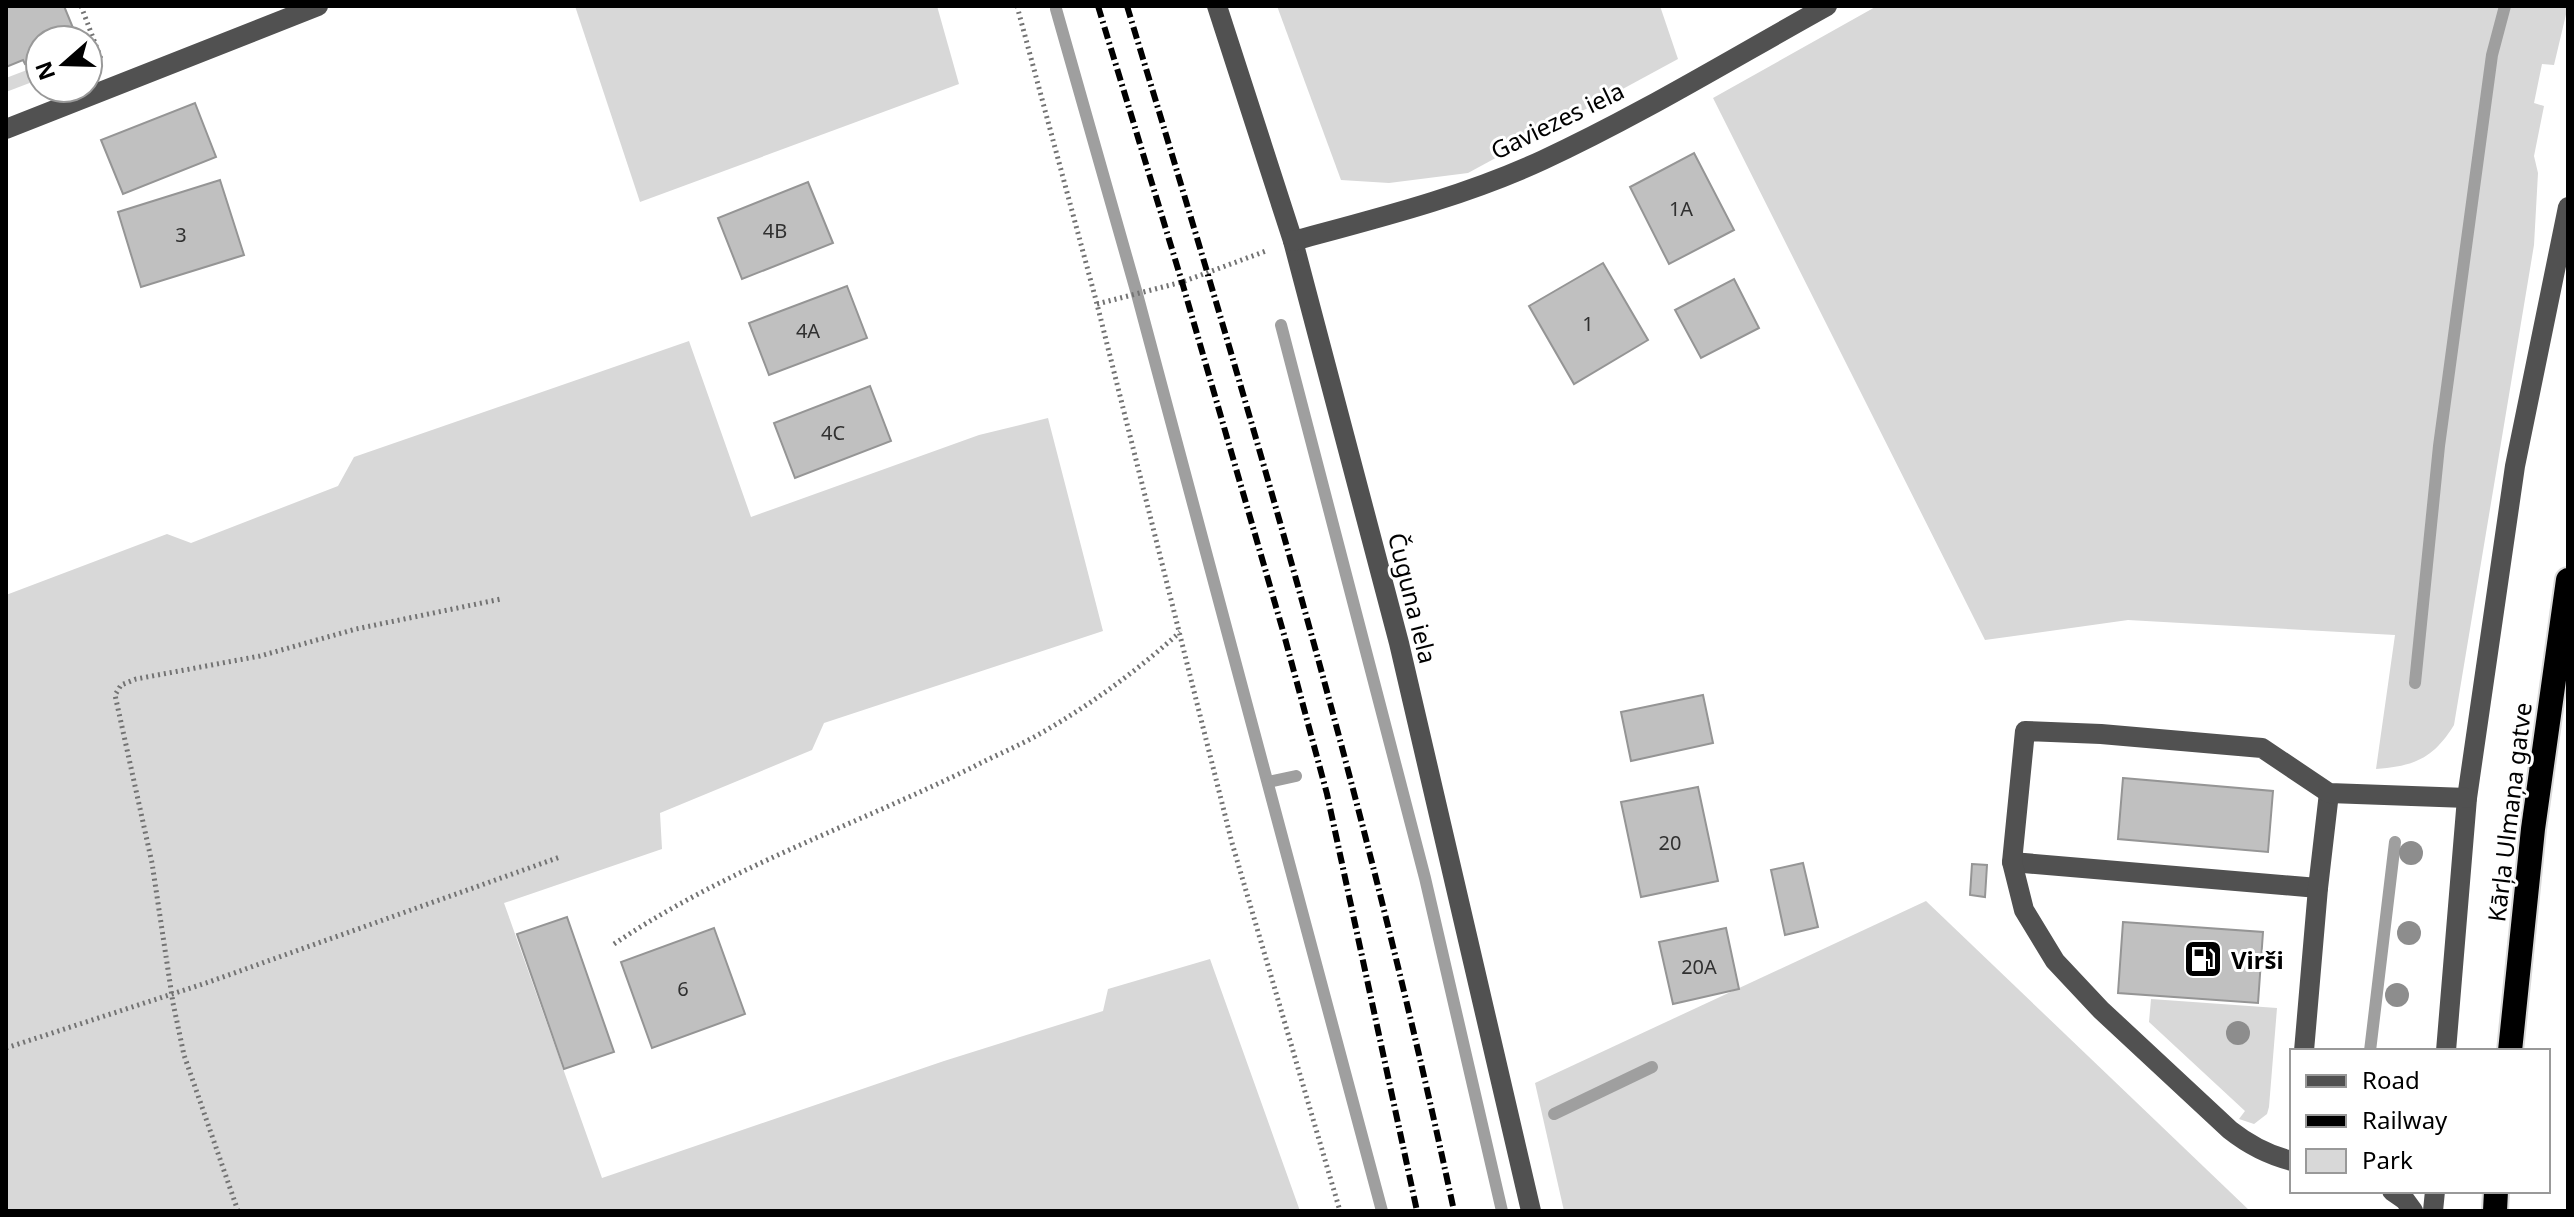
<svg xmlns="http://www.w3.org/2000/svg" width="2574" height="1217" viewBox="0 0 2574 1217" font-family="'Noto Sans',sans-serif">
<rect width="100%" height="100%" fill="#fff"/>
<g fill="#d8d8d8">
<path d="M 575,6 L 937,6 L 959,84 L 640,202 Z"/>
<path d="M 1277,6 L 1660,6 L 1678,59 L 1468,173 L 1389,183 L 1341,180 Z"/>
<path d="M 1877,6 L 2568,6 L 2554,65 L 2542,64 L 2534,103 L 2544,106 L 2534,156 L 2538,173 L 2534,245 L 2454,725 C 2433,759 2414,766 2376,769 L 2395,635 L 2128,620 L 1985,640 L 1713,98 Z"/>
<path d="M 40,65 L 40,79 L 6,92 L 6,78 Z"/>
<path d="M 689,341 L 751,517 L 979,435 L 1048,418 L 1103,631 L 824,723 L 812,750 L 660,813 L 662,849 L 504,903 L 602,1178 L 944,1061 L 1103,1011 L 1108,989 L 1210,959 L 1300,1211 L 6,1211 L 6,595 L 167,534 L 191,543 L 338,486 L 354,457 Z"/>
<path d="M 1926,901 L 2250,1211 L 1564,1211 L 1535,1083 Z"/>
<path d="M 2151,999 L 2277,1008 L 2269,1107 L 2267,1114 L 2254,1124 L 2239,1119 L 2245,1111 L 2149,1022 Z"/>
</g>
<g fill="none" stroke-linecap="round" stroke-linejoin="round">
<g stroke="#9f9f9f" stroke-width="12">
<path d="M 1056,9 L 1137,294 L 1382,1211"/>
<path d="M 1281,325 L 1425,878 L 1502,1211"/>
<path d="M 2415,683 L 2439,446 L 2492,55 L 2505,6"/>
<path d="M 1268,782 L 1296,776"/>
<path d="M 2370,1051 L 2395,842"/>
<path d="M 1554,1114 L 1652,1067"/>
</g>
</g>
<g fill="#c0c0c0" stroke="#959595" stroke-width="2">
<path d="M 6,6 L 64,6 L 78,40 L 75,40 L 73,35 L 61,40 L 40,40 L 40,58 L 25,64 L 23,60 L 6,67 Z"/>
<path d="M 195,103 L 216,157 L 123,194 L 101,140 Z"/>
<path d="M 1694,153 L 1734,230 L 1669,264 L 1630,187 Z"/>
<path d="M 220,180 L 244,255 L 141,287 L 118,212 Z"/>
<path d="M 808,182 L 833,243 L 742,279 L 718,218 Z"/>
<path d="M 1603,263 L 1648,340 L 1574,384 L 1529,306 Z"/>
<path d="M 1734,279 L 1759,328 L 1701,358 L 1675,310 Z"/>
<path d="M 847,286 L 867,338 L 769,375 L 749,323 Z"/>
<path d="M 870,386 L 891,441 L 795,478 L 774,423 Z"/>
<path d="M 1703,695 L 1713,743 L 1631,761 L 1621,712 Z"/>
<path d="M 2123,778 L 2273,791 L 2268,852 L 2118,839 Z"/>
<path d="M 1698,787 L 1718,881 L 1641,897 L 1621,802 Z"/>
<path d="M 1803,863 L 1818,927 L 1785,935 L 1771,870 Z"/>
<path d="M 1972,864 L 1987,865 L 1985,897 L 1970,895 Z"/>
<path d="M 567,917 L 614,1052 L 564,1069 L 517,934 Z"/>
<path d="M 2123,922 L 2263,932 L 2258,1003 L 2118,993 Z"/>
<path d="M 714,928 L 745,1014 L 652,1048 L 621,962 Z"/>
<path d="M 1726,928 L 1739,989 L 1673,1004 L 1659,942 Z"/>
</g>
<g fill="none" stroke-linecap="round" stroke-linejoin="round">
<defs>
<g id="highway">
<path d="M 2510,1051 L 2533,829 L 2568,580"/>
<path d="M 2495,1211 L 2496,1191"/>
</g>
</defs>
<use href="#highway" stroke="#dbdbdb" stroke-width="28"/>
<g stroke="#737373" stroke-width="5" stroke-dasharray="2 4" stroke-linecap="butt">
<path d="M 81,6 L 101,59"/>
<path d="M 1017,6 L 1097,304 L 1232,843 L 1340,1211"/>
<path d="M 1097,304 L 1182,282 L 1266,251"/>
<path d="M 614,944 C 725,869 853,826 973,767 C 996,755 1021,745 1043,732 C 1093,703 1138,670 1180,632"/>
<path d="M 6,1048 L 206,983 L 560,857"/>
<path d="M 238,1211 L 184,1055 L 173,1003 L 152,863 L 115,695 L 121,685 L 136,679 L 260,656 L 356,629 L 501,599"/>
</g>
<g stroke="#515151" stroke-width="20">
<path d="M 1217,6 L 1293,241 L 1399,643 L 1531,1211"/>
<path d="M 6,129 L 318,6"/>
<path d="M 1293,241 C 1378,218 1463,197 1543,160 C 1640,115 1733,58 1827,6"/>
<path d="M 2012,862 L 2318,888"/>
<path d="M 2304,1051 L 2318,888 L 2329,793"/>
<path d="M 2446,1051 L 2467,798 L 2515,466 L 2568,207"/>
<path d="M 2292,1161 C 2268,1155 2249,1145 2230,1130 L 2101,1010 L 2055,961 L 2024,910 L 2012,862 L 2025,731 L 2101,734 L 2262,748 L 2329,793 L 2467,798"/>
<path d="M 2392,1191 L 2405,1200 L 2413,1211"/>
<path d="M 2433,1211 L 2435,1191"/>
</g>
<use href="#highway" stroke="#000" stroke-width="24"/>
<g stroke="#000" stroke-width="6" stroke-dasharray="12 4 2 4" stroke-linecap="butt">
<path d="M 1098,6 L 1182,282 L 1283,631 L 1327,794 L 1417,1211"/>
<path d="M 1127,6 C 1248,404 1367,804 1454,1211"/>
</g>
</g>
<g fill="#8d8d8d">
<circle cx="2411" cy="853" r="12"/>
<circle cx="2409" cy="933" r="12"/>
<circle cx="2397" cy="995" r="12"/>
<circle cx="2238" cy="1033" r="12"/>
</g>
<defs>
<symbol id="fuel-square" viewBox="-11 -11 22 22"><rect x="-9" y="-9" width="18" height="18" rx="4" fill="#000" stroke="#fff"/><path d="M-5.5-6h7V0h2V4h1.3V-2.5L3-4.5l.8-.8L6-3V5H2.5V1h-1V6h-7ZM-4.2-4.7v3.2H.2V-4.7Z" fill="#fff"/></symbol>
</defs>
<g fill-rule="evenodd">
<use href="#fuel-square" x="2181" y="937" width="44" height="44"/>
</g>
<g text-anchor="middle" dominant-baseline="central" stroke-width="6" stroke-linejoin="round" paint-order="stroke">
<g font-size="20" fill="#303030">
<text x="1681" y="208">1A</text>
<text x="775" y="230">4B</text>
<text x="181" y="234">3</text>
<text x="1588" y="323">1</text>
<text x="808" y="330">4A</text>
<text x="833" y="432">4C</text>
<text x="1670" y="842">20</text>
<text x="1699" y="966">20A</text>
<text x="683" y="988">6</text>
</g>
<g font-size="24" fill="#000" stroke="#fff">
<text transform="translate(1557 120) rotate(-26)">Gaviezes iela</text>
<text transform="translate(1413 598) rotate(76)">Čuguna iela</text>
<text transform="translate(2509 812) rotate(-83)">Kārļa Ulmaņa gatve</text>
</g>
<g font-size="24" font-weight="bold" fill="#000" stroke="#fff" text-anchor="start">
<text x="2231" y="959">Virši</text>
</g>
</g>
<rect width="2574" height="1217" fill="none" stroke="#000000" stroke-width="16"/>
<rect x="2290" y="1049" width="260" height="144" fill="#ffffff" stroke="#999999" stroke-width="2"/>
<rect x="2306" y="1075" width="40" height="12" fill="#515151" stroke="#999999" stroke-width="2"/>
<text x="2362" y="1089" font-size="24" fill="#000000">Road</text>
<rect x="2306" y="1115" width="40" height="12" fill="#000000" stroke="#999999" stroke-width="2"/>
<text x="2362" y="1129" font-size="24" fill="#000000">Railway</text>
<rect x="2306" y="1149" width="40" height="24" fill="#d8d8d8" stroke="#999999" stroke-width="2"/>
<text x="2362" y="1169" font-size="24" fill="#000000">Park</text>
<g transform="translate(64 64) rotate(250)"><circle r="38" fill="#ffffff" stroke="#999999" stroke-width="2"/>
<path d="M0-6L14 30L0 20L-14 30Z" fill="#000000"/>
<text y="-12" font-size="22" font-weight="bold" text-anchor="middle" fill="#000000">N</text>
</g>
</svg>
